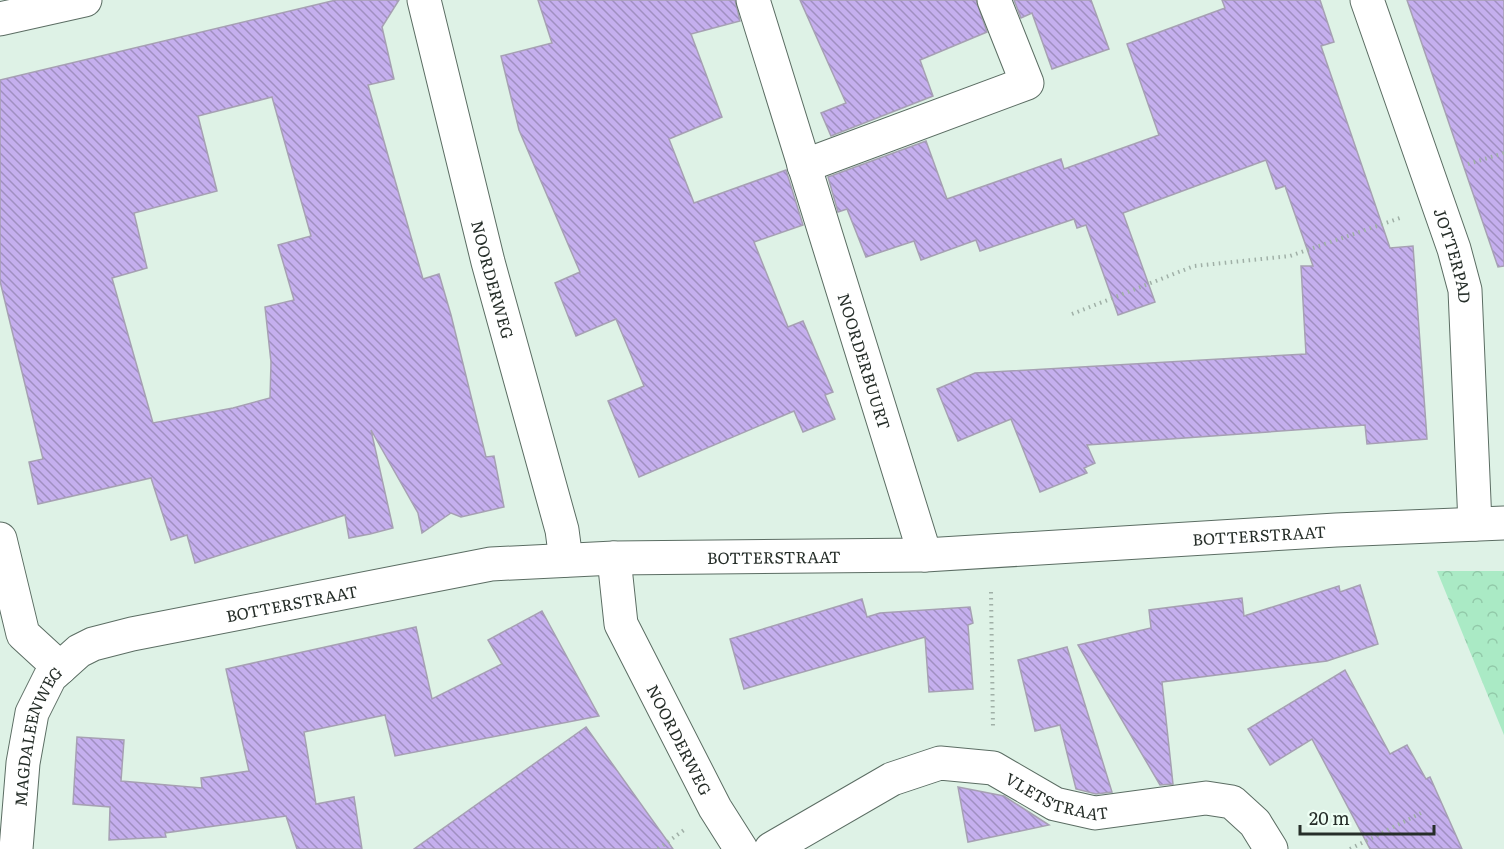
<svg xmlns="http://www.w3.org/2000/svg" width="1504" height="849" viewBox="0 0 1504 849" font-family="Literata,serif">
<defs>
<pattern id="forest-crowns" width="20" height="18" patternUnits="userSpaceOnUse" patternTransform="scale(1.5)"><rect width="20" height="18" fill="#aaeac5"/><path d="M2 6a3 3 0 1 1 6 0M12 15a3 3 0 1 1 6 0" fill="none" stroke="#92c9a9"/></pattern>
<pattern id="building-back-hatch" width="6" height="6" patternUnits="userSpaceOnUse" patternTransform="scale(1.5)"><rect width="6" height="6" fill="#c5afee"/><path d="M-1 5l2 2M0 0l6 6M5-1l2 2" fill="none" stroke="#a08fc1"/></pattern>
</defs>
<rect width="100%" height="100%" fill="#def2e6"/>
<path fill="url(#forest-crowns)" d="M 1437,571 L 1504,571 L 1504,735 Z"/>
<g fill="url(#building-back-hatch)" stroke="#a6a0b3" stroke-width="1.5" fill-rule="evenodd">
<path d="M 336,0 L 399,0 L 382,27 L 394,79 L 368,85 L 423,279 L 439,274 L 451,315 L 486,457 L 494,456 L 504,507 L 461,517 L 451,513 L 422,533 L 418,513 L 371,430 L 393,528 L 370,534 L 349,538 L 345,515 L 195,563 L 187,535 L 171,540 L 151,478 L 38,504 L 29,462 L 43,459 L 0,281 L 0,80 ZM 272,97 L 311,236 L 278,245 L 294,300 L 265,307 L 271,362 L 270,398 L 233,408 L 153,423 L 112,278 L 147,268 L 134,213 L 217,191 L 198,116 Z"/>
<path d="M 538,0 L 735,0 L 740,21 L 691,34 L 722,117 L 669,139 L 694,203 L 786,170 L 803,225 L 754,242 L 788,327 L 803,321 L 833,392 L 825,395 L 835,419 L 803,432 L 794,411 L 639,477 L 608,401 L 644,386 L 616,319 L 576,336 L 555,283 L 580,272 L 519,130 L 501,56 L 552,43 Z"/>
<path d="M 800,0 L 976,0 L 987,32 L 920,60 L 933,96 L 831,136 L 821,113 L 846,103 Z"/>
<path d="M 1014,0 L 1091,0 L 1109,49 L 1052,69 L 1032,13 L 1021,18 Z"/>
<path d="M 1222,0 L 1320,0 L 1334,42 L 1321,46 L 1390,248 L 1413,246 L 1427,439 L 1367,444 L 1365,425 L 1087,445 L 1095,463 L 1084,468 L 1087,473 L 1040,492 L 1011,419 L 958,441 L 937,389 L 975,373 L 1306,354 L 1301,266 L 1313,266 L 1285,186 L 1276,189 L 1266,160 L 1123,213 L 1155,302 L 1118,315 L 1086,225 L 1077,228 L 1074,219 L 980,251 L 976,240 L 921,260 L 914,241 L 866,257 L 847,209 L 838,212 L 828,177 L 926,141 L 947,199 L 1061,159 L 1064,169 L 1159,135 L 1127,44 L 1225,8 Z"/>
<path d="M 1407,0 L 1504,0 L 1504,266 L 1498,267 Z"/>
<path d="M 1360,585 L 1378,644 L 1327,661 L 1162,682 L 1173,784 L 1160,785 L 1078,645 L 1151,628 L 1149,610 L 1242,598 L 1244,616 L 1339,586 L 1340,592 Z"/>
<path d="M 862,599 L 867,617 L 880,613 L 970,607 L 973,623 L 968,625 L 973,689 L 929,692 L 925,637 L 744,689 L 730,639 Z"/>
<path d="M 542,611 L 599,716 L 395,756 L 385,715 L 304,732 L 316,804 L 354,797 L 362,849 L 297,849 L 286,816 L 165,833 L 166,837 L 109,840 L 110,807 L 73,804 L 77,737 L 124,740 L 121,781 L 202,788 L 201,778 L 249,771 L 226,669 L 416,627 L 432,699 L 502,664 L 488,640 Z"/>
<path d="M 1067,647 L 1082,695 L 1112,792 L 1096,794 L 1076,789 L 1060,725 L 1035,731 L 1018,660 Z"/>
<path d="M 1345,670 L 1390,754 L 1407,745 L 1426,779 L 1430,777 L 1462,849 L 1370,849 L 1312,739 L 1270,765 L 1248,729 Z"/>
<path d="M 586,727 L 673,849 L 414,849 Z"/>
<path d="M 958,787 L 1004,796 L 1049,825 L 968,842 Z"/>
</g>
<g fill="none" stroke-linecap="round" stroke-linejoin="round">
<defs>
<g id="minor">
<path id="s1" d="M 424,0 L 488,262 L 562,530 L 566,560"/>
<path id="s2" d="M 753,0 L 925,555"/>
<path id="s3" d="M 1367,0 L 1454,249 L 1465,290 L 1475,524"/>
<path d="M 0,19 L 85,0"/>
<path d="M 804,166 L 1027,83 L 994,0"/>
<path d="M 0,539 L 23,634 L 60,668"/>
<path id="s4" d="M 614,558 L 621,624 L 715,808 L 741,849"/>
<path id="s5" d="M 16,849 L 23,763 L 32,713 L 50,677 L 79,651 L 93,644 L 132,634 L 491,564 L 614,558 L 925,555 L 1336,530 L 1504,523"/>
<path id="s6" d="M 771,849 L 892,779 L 940,763 L 993,768 L 1055,804 L 1095,813 L 1206,798 L 1232,802 L 1255,823 L 1271,849"/>
</g>
</defs>
<use href="#minor" stroke="#5b6d63" stroke-width="35"/>
<g stroke="#a0b0a7" stroke-width="4" stroke-dasharray="1.5 4.5" stroke-linecap="butt">
<path d="M 1468,164 L 1504,153"/>
<path d="M 1072,314 L 1194,266 L 1290,256 L 1400,218"/>
<path d="M 991,592 L 993,728"/>
<path d="M 658,849 L 684,830"/>
<path d="M 1350,849 L 1425,811"/>
</g>
<use href="#minor" stroke="#fff" stroke-width="33"/>
</g>
<g text-anchor="middle" dominant-baseline="central" stroke-width="4.5" stroke-linejoin="round" paint-order="stroke">
<g font-size="16" fill="#262e29" stroke="#eefff4">
<text stroke="none"><textPath href="#s3" startOffset="270">JOTTERPAD</textPath></text>
<text stroke="none"><textPath href="#s1" startOffset="288">NOORDERWEG</textPath></text>
<text stroke="none"><textPath href="#s2" startOffset="378">NOORDERBUURT</textPath></text>
<text stroke="none"><textPath href="#s5" startOffset="1407">BOTTERSTRAAT</textPath></text>
<text stroke="none"><textPath href="#s5" startOffset="921">BOTTERSTRAAT</textPath></text>
<text stroke="none"><textPath href="#s5" startOffset="435">BOTTERSTRAAT</textPath></text>
<text stroke="none"><textPath href="#s5" startOffset="116">MAGDALEENWEG</textPath></text>
<text stroke="none"><textPath href="#s4" startOffset="196">NOORDERWEG</textPath></text>
<text stroke="none"><textPath href="#s6" startOffset="315">VLETSTRAAT</textPath></text>
</g>
</g>
<path d="M1300 825v9h134v-9" fill="none" stroke="#262e29" stroke-width="3"/>
<text x="1309" y="825" font-size="18" fill="#262e29" stroke="#eefff4" stroke-width="4.5" paint-order="stroke">20 m</text>
</svg>
